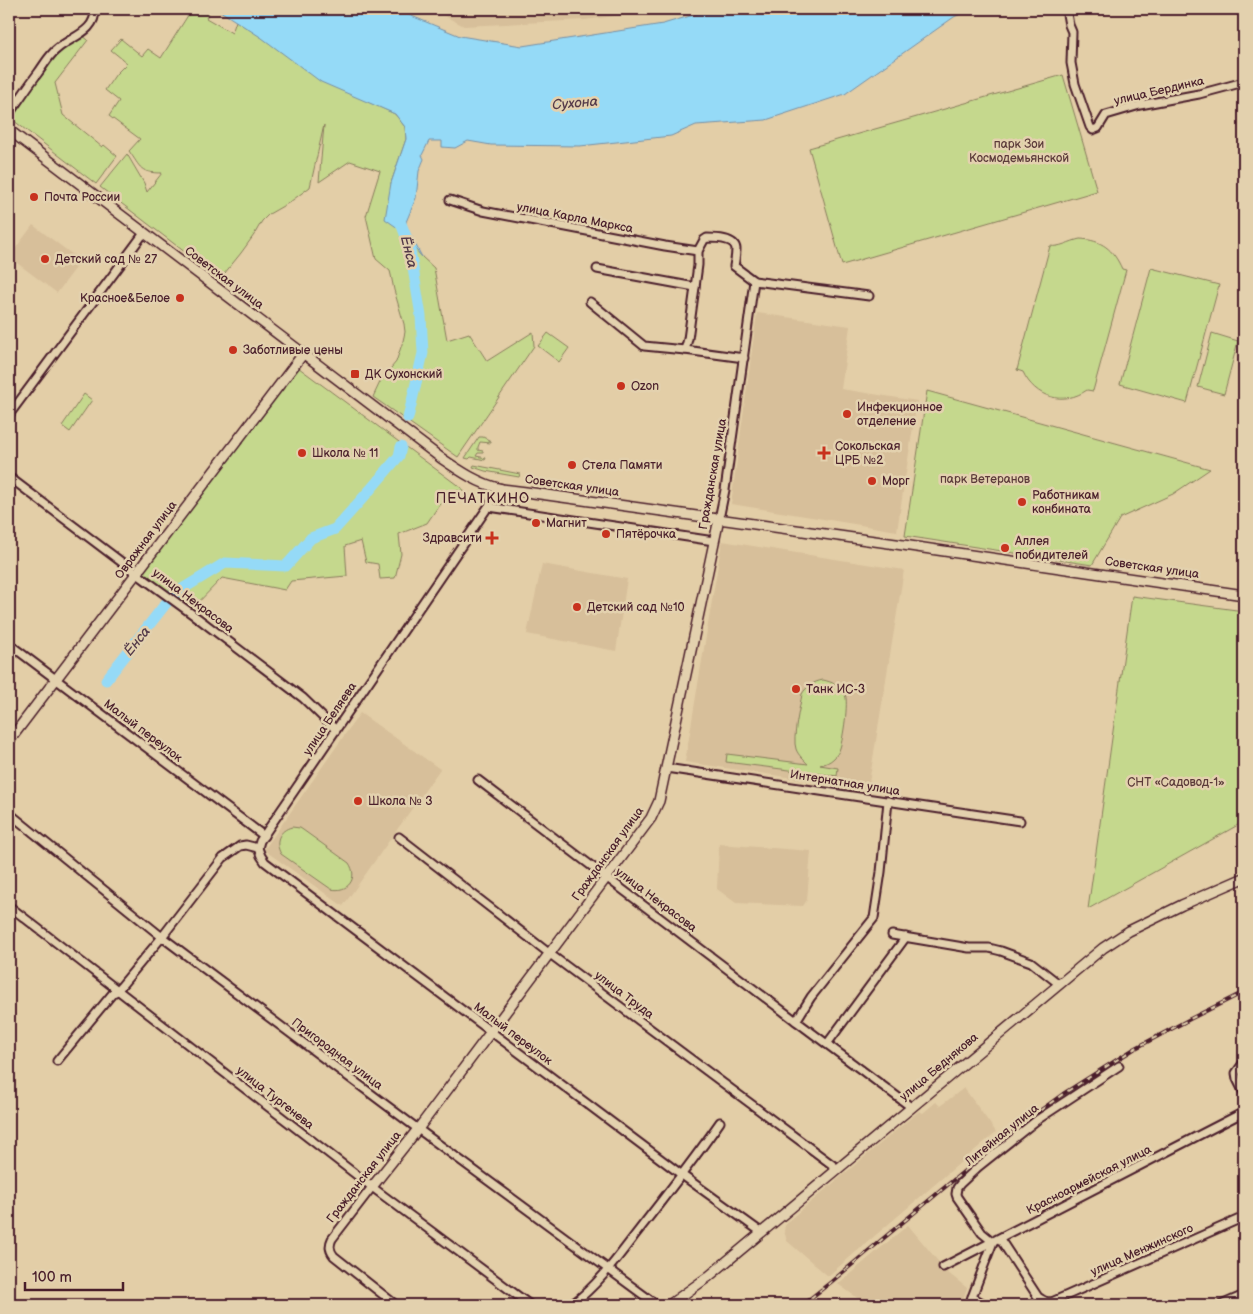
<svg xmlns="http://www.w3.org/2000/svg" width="1253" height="1314" viewBox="0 0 1253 1314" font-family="'Balsamiq Sans',sans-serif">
<rect width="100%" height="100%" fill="#e3cea7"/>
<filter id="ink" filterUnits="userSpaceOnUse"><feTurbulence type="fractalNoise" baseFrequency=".02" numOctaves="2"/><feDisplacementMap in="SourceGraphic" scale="10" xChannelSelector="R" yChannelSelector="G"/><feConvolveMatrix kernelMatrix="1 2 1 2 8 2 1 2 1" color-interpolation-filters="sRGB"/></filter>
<g filter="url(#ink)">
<g fill="#d7bf9a">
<path d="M 431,9 L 666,9 L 585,20 L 464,26 Z"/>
<path d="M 33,225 L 81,261 L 57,293 L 9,257 Z"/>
<path d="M 757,313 L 850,326 L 841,389 L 917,401 L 897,531 L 731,504 Z"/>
<path d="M 722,541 L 904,570 L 868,789 L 685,762 Z"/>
<path d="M 542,564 L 627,579 L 616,651 L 527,634 Z"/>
<path d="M 360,713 L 440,769 L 343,906 L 264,850 Z"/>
<path d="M 719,844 L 811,851 L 807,900 L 803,906 L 736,903 L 717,889 Z"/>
<path d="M 964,1088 L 996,1132 L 828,1276 L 787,1241 L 784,1231 L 785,1226 L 788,1221 L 919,1111 L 923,1113 L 936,1102 L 940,1106 Z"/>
<path d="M 908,1225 L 947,1272 L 967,1288 L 961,1305 L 867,1305 L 838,1284 Z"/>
</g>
<g fill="#c5d88d" stroke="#887c5c">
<path d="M 192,9 L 211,9 L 206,18 L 232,33 L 236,21 L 371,103 L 395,114 L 405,127 L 406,139 L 391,183 L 409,244 L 412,245 L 422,257 L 434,268 L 447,340 L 469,333 L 487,361 L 533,332 L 534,346 L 458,457 L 373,397 L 381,380 L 396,362 L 403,341 L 405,332 L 404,324 L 394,290 L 391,275 L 390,271 L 376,259 L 366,216 L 380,171 L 350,161 L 319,182 L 324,125 L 310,187 L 290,202 L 269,214 L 262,221 L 254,235 L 241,253 L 220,279 L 100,187 L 127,154 L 144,183 L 147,192 L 162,173 C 140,173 141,168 129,151 L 140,139 L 109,116 L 119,101 L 105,90 L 116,74 L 127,63 L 111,50 L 121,39 L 142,56 L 148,49 L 161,58 Z"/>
<path d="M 81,34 L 88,40 L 55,83 L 63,115 L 102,147 L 104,145 L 117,156 L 96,184 L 9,117 L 9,114 L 49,58 Z"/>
<path d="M 1063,75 L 1097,191 L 842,265 L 809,148 Z"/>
<path d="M 1080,239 C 1102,240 1113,249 1122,269 L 1126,270 L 1093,391 L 1087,390 C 1064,406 1035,398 1023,372 L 1017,370 L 1050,246 C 1059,248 1070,241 1080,239 Z"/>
<path d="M 1151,268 L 1219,285 L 1187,403 L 1120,384 Z"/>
<path d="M 548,333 L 569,348 L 559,362 L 538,346 Z"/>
<path d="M 1212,333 L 1238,341 L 1224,394 L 1198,387 Z"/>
<path d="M 295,365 L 464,490 L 448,492 L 427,523 L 399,534 L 401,554 L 395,578 L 380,579 L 378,564 L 366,562 L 361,541 L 345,546 L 347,576 L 291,581 L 285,590 L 222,578 L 189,612 L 136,573 Z"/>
<path d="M 927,391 L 1210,469 L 1173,494 L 1120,518 L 1092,565 L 905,536 Z"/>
<path d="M 84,394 L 92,400 L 70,432 L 62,426 Z"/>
<path d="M 479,437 L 483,437 L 491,441 L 491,443 L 480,442 L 478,447 L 478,450 L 483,451 L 483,453 L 478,453 L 476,456 L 486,458 L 485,460 L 471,457 L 469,459 L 465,458 Z"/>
<path d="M 474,465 L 520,474 L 519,477 L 485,471 L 473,467 Z"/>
<path d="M 1132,596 L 1244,611 L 1244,791 L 1238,825 L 1088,909 Z"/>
<path d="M 823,680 C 832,682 840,685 845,694 C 849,702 843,739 840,748 C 839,752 836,756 834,758 C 830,762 825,764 820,765 L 838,768 L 837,776 L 726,762 L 727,754 L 808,764 C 804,760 798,755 796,749 C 792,738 800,707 802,694 C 807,686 813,682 823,680 Z"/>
<path d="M 292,827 L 300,828 L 303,830 L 349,863 C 359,878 348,893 331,889 L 281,854 C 274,842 279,830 292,827 Z"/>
</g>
<path fill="#95daf7" stroke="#778fa5" d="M 217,9 L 397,9 L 402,12 L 460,36 L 522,46 L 663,24 L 714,9 L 970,9 L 954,17 L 845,94 L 766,120 L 696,125 L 671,136 L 580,146 L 491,145 L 468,141 L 455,148 L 442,147 L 442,141 L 429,141 L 422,155 L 424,159 L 419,171 L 416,198 L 406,222 L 407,228 L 422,257 L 412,245 L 409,244 L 405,233 L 385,219 L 391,183 L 406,139 L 405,127 L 395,114 L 321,82 L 262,38 Z"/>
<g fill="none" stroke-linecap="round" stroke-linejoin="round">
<g stroke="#95daf7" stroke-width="11">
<path d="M 400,218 L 400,221 L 409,244 L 421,316 L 423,353 L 408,418"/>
<path d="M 174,594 L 225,563 L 286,566 L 311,538 L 335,529 L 370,490 L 399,456 L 401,447"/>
<path d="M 106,680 L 167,602"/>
</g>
<defs>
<g id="minor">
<path d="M 1068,9 L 1067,14 L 1069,25 L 1072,32 L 1071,63 L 1075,84 L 1090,127 L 1093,130 L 1098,128 L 1106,115 L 1140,105 L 1199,94 L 1244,82"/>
<path d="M 9,114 C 19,100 28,86 38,73 C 44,65 49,55 57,49 C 72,36 96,32 95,9"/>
<path d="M 450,200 L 483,211 L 665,246 L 698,251"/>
<path d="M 597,269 L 695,287"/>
<path d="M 590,302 L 644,346 L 685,350 L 744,358"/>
<path d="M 685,350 L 688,339 L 698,265 L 698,251 L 704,240 L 707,238 C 715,238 735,238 736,249 C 736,255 735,261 734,266 L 754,281 L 869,296"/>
<path d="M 9,415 L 144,233"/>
<path d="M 9,477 L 136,573 L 199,619 L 303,698 L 336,730"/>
<path d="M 489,507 L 714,541"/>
<path d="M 719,519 L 725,490 L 754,281"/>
<path d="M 9,644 L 264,836"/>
<path d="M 666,768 L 1020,821"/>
<path d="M 478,780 L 796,1021 L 911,1107"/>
<path d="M 9,813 L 162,937 L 418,1129 L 657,1305"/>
<path d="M 399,837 L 550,954 L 838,1169"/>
<path d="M 258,848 L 261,856 L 265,862 L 682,1175 L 761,1232"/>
<path d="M 9,906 L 372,1187 L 530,1305"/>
<path d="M 892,935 L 969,948 L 989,948 L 1001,951 L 1031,962 L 1059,984"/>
<path d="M 796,1021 L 811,997 L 874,918 L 881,872 L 888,801"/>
<path d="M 827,1044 L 906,937"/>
<path d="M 57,1061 L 113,993 L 117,991 L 162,937 L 223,858 L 240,846 L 246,845 L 258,848 L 260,841 L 501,488"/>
<path d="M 1244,1062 L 1236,1073 L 1237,1079 L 1244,1093"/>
<path d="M 372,1187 L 332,1239 C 329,1245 329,1250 334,1256 L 396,1305"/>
<path d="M 1000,1239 L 1038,1297 C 1044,1301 1047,1303 1054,1301 L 1244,1217"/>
<path d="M 943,1267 L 1244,1112"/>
<path d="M 972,1297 L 986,1305"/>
<path d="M 571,1305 C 597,1286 616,1260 635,1235 C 664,1198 693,1161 720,1122"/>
<path d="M 969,1305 L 993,1242 L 982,1233 L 957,1197 L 956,1194 L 957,1188 L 960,1184 L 978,1167 L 1037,1120 L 1119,1066"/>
<path d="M 1221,1305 L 1244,1295"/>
</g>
<g id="tertiary">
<path d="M 9,741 L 303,354"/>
<path d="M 372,1187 L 418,1129 L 651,818 L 659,801 L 719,519"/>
<path d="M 669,1305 L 708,1277 L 1103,948 L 1129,931 L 1182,905 L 1244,878"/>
</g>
<path id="secondary" d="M 9,130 L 441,458 C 460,471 479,484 502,489 C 510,490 518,491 526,492 L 903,545 L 1244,595"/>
</defs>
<use href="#minor" stroke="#4a1f2b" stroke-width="11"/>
<use href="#tertiary" stroke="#4a1f2b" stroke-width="12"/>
<use href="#secondary" stroke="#4a1f2b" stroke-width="12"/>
<use href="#minor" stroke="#e3d1ae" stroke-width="7"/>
<use href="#tertiary" stroke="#e3d1ae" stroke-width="9"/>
<use href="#secondary" stroke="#e3d1ae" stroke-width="9"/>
<defs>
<path id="rail" d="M 802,1305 L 831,1282 L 1016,1128 L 1063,1094 L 1134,1049 L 1190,1019 L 1244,992"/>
</defs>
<use href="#rail" stroke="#4a1f2b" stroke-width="4"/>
<use href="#rail" stroke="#e3d1ae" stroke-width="2" stroke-dasharray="5.5" stroke-linecap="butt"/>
</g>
</g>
<g fill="#c8321e" stroke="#e3d1ae" stroke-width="2">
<circle cx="34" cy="197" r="5"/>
<circle cx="45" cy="259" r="5"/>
<circle cx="180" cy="298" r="5"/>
<circle cx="233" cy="350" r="5"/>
<rect x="350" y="369" width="10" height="10" rx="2.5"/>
<circle cx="621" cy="386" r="5"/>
<circle cx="847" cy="414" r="5"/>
<circle cx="302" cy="453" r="5"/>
<path d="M821.5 445.5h5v5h5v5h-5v5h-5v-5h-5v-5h5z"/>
<circle cx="572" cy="465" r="5"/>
<circle cx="872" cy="481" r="5"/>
<circle cx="1022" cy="502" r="5"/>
<circle cx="536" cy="523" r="5"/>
<circle cx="606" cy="534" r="5"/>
<path d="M489.5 530.5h5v5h5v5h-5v5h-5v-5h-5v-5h5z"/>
<circle cx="1005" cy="548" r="5"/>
<circle cx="577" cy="607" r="5"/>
<circle cx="796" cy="689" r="5"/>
<circle cx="358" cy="801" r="5"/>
</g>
<g text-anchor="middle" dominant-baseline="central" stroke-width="5" stroke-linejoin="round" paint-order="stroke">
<g font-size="12" fill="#4a1f2b" stroke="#e3d1ae">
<text transform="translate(1159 91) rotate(-13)">улица Бердинка</text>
<text transform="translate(575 218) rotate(11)">улица Карла Маркса</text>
<text transform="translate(224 278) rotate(37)">Советская улица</text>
<text transform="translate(713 474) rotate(-80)">Гражданская улица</text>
<text transform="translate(572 486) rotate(8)">Советская улица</text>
<text transform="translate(146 540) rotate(-53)">Овражная улица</text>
<text transform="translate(1152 568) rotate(8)">Советская улица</text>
<text transform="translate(193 601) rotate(37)">улица Некрасова</text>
<text transform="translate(330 719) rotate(-56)">улица Беляева</text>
<text transform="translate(143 731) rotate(37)">Малый переулок</text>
<text transform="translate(845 783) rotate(9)">Интернатная улица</text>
<text transform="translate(608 854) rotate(-54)">Гражданская улица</text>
<text transform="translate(656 900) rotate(37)">улица Некрасова</text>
<text transform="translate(624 995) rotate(37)">улица Труда</text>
<text transform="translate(513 1034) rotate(37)">Малый переулок</text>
<text transform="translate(337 1054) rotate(37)">Пригородная улица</text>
<text transform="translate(939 1067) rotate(-40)">улица Беднякова</text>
<text transform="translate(275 1098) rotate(38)">улица Тургенева</text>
<text transform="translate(1002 1135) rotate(-39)">Литейная улица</text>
<text transform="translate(364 1177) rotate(-52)">Гражданская улица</text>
<text transform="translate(1089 1180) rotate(-27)">Красноармейская улица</text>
<text transform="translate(1142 1250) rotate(-24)">улица Менжинского</text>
</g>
<g font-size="12" fill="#5c3b3a" stroke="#e3d1ae">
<text x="1019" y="144">парк Зои<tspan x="1019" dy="14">Космодемьянской</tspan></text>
<text x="985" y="479">парк Ветеранов</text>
<text x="1176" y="782">СНТ «Садовод-1»</text>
</g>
<g font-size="12" fill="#4a1f2b" stroke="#e3d1ae" text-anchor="start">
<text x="44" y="197">Почта России</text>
<text x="55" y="259">Детский сад № 27</text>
<text x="170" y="298" text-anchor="end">Красное&amp;Белое</text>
<text x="243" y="350">Заботливые цены</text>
<text x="365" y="374">ДК Сухонский</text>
<text x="631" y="386">Ozon</text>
<text x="857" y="407">Инфекционное<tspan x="857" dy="14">отделение</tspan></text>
<text x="835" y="446">Сокольская<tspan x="835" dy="14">ЦРБ №2</tspan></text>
<text x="312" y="453">Школа № 11</text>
<text x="582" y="465">Стела Памяти</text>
<text x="882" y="481">Морг</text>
<text x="1032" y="495">Работникам<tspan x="1032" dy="14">конбината</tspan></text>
<text x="546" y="523">Магнит</text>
<text x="616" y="534">Пятёрочка</text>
<text x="482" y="538" text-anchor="end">Здравсити</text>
<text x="1015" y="541">Аллея<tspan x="1015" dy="14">побидителей</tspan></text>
<text x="587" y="607">Детский сад №10</text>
<text x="806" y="689">Танк ИС-3</text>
<text x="368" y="801">Школа № 3</text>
</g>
<g font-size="14" font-style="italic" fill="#553b4a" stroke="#e3d1ae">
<text transform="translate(575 103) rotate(-5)">Сухона</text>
<text transform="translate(409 252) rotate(76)">Ёнса</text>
<text transform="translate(137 641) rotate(-51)">Ёнса</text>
</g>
<g font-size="14" letter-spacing="1" fill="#4a1f2b" stroke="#e3d1ae">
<text x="483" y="498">ПЕЧАТКИНО</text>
</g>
</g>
<rect width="1253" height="1314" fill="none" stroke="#e3d1ae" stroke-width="30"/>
<rect x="15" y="15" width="1223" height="1284" fill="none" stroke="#4a1f2b" stroke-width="2" filter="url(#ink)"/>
<path d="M25 1282v8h98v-8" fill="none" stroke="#4a1f2b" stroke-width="2.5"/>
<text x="32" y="1282" font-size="15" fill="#4a1f2b" stroke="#e3d1ae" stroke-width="4" paint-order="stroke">100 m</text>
</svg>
